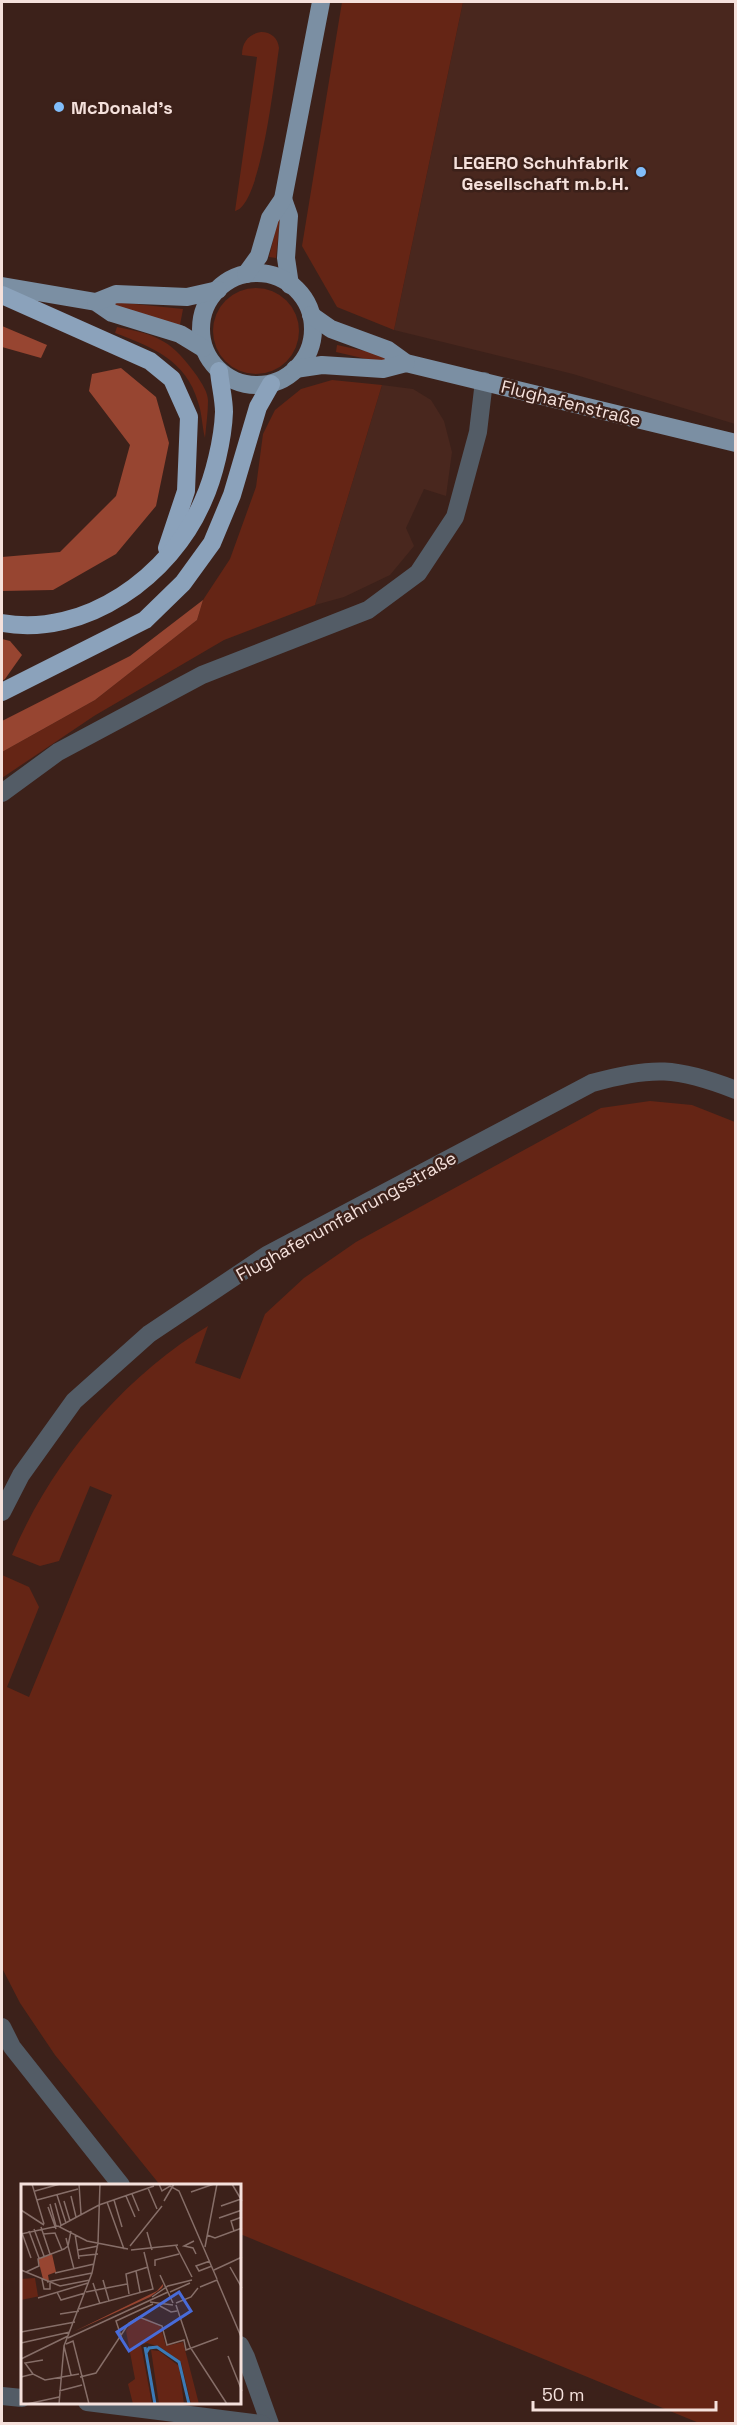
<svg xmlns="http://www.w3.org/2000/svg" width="737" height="2425" viewBox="0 0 737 2425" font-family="'Space Grotesk',sans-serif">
<rect width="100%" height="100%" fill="#3c211a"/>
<g fill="#49271e">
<path d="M 463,2 L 735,2 L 735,424 L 573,374 L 394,330 Z"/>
<path d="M 382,385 L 413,389 L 431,400 L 444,421 L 452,452 L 446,496 L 424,489 L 406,528 L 414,546 L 390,575 L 344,597 L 315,605 Z"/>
</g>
<g fill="#652515">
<path d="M 342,2 L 463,2 L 394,330 L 337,307 L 302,246 Z"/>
<path d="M 261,32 C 271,32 278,38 279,48 C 275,75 261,207 235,211 L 257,57 L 242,55 C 242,42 249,34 261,32 Z"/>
<path d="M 280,219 L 276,258 L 269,257 L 278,220 Z"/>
<circle cx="256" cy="331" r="43"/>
<path d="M 115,302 L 183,309 L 180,325 L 114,308 Z"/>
<path d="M 117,327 C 159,335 172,341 197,376 C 202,384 208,392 208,401 C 208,413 206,426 205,438 C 202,426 202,413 198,402 C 186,360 152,347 115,333 Z"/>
<path d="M 337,345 L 384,355 L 388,357 L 384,363 L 336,352 Z"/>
<path d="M 332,380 L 382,385 L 315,605 L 224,640 L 94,716 L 2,778 L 2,752 L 95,700 L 197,620 L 203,600 L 230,559 L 256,487 L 263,434 L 275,410 L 301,389 Z"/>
<path d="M 650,1101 L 692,1105 L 735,1122 L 735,2423 L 699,2423 L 240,2234 L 240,2185 L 160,2185 L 55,2055 L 20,2003 L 2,1968 L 2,1575 L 29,1587 L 39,1607 L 7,1687 L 29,1697 L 112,1495 L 90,1486 L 59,1561 L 40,1566 L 12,1555 C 52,1462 122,1378 208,1326 L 195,1363 L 240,1379 L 265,1314 L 304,1278 L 356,1242 L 601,1108 Z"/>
</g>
<g fill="#974531">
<path d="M 2,326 L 47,345 L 41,358 L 2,347 Z"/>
<path d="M 121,368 L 156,397 L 169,443 L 156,506 L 116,554 L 53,590 L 2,591 L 2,557 L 60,552 L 116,496 L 130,445 L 89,391 L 92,374 Z"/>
<path d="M 203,600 L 197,620 L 95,700 L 2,752 L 2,721 L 130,656 Z"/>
<path d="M 2,639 L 10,641 L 22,655 L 5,679 L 2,681 Z"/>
</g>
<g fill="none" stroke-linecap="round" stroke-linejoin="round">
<g stroke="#535c66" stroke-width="18">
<path d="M 2,793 L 58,752 L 202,675 L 368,610 L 418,573 L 455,517 L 478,432 L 484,381"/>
<path d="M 2,1512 L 21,1475 L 74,1401 L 149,1334 L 267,1255 L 592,1083 C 652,1066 677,1067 736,1090"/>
<path d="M 2,2027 L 12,2047 L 121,2185"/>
<path d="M 240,2345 L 246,2357 L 270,2424"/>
<path d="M 2,2396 L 22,2398"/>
<path d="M 87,2402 L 262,2424"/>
</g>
<g stroke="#7b8fa3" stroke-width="18">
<path d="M 283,199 L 289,216 L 286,258 L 290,285"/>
<circle cx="257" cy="329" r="56"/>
<path d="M 246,274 L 259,256 L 270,218 L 283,199 L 321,2"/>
<path d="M 2,286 L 96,302 L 112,313 L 180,334 L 203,348"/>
<path d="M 96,302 L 116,294 L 187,297 L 218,290"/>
<path d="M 311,315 L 331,329 L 388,350 L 406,363 L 736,443"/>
<path d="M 295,369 L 322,365 L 383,369 L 406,363"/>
</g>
<g stroke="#8ba2bb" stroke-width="18">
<path d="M 2,295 L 150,361 L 172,379 L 189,417 L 186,491 L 167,548"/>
<path d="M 2,623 C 85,638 171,576 203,501 C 214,477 223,439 224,412 C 224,399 220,384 219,371"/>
<path d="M 2,692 L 145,620 L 183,583 L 212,543 L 232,495 L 258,407 L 271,384"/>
</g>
</g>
<g fill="#81bdfa" stroke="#3c211a" stroke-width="2">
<circle cx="59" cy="107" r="6"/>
<circle cx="641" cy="172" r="6"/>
</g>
<g text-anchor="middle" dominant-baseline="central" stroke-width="5" stroke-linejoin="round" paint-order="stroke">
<g font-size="18" font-weight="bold" fill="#f5e1dc" stroke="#3c211a" text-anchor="start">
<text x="71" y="107">McDonald's</text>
<text x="629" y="162" text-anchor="end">LEGERO Schuhfabrik<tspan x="629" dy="21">Gesellschaft m.b.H.</tspan></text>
</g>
<g font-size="18" fill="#f5e1dc" stroke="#3c211a">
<text transform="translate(571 403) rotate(14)">Flughafenstraße</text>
<text transform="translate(346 1216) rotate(-29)">Flughafenumfahrungsstraße</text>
</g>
</g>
<g transform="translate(21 2184)">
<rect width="220" height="220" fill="#3c211a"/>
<path d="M 14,94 L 17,112 L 24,111 L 0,116 L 0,95 ZM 125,134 L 139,141 L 145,162 L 162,158 L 178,220 L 170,220 L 160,178 L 139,163 L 126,159 L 120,161 L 131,220 L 112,220 L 107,200 L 114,195 L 105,147 L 112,136 ZM 130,166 L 138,167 L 158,182 L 163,220 L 138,220 Z" fill="#652515"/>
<path d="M 31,70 L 35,88 L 27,91 L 28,97 L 22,95 L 17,75 ZM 142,100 L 142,102 L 141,104 L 129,113 L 52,148 L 136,107 Z" fill="#974531"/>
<path fill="none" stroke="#3b7ab7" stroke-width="3" d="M 124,163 L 134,220M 125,169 L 128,164 L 136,163 L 158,178 L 168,220"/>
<path fill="none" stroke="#866e68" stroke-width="1.5" d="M 11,0 L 23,40M 58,0 L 60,30M 138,0 L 141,7 L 149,2 L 158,7 L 196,95M 211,0 L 221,17M 127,4 L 136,25M 14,7 L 39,0M 170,8 L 193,0M 111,10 L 118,27M 36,11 L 45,39M 50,12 L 55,33M 105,12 L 114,33M 16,16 L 57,5M 93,16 L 101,43M 43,17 L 49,37M 143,17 L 153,0M 86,18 L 103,65M 34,19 L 40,41M 29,20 L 35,42M 200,22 L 220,15M 27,23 L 35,45M 0,26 L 23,41M 198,34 L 221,26M 39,42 L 78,21 L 133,2M 20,43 L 29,70M 13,45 L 23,72M 8,47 L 18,74M 50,47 L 47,62 L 53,85M 213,47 L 210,37 L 221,33M 126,48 L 131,66M 1,49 L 10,74M 0,50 L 37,42 L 66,57 L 107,65M 22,50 L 34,49 L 41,66M 54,50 L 58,75M 186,51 L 194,54 L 221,44M 173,57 L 163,62 L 172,64 L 175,70M 77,59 L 79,0M 109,62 L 141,22M 155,62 L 171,93M 184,63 L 196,0M 57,66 L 77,62M 110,66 L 157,61M 58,72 L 77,70M 189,77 L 175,82 L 178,87 L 191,82M 134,82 L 134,76 L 158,70M 209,83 L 221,104M 0,86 L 39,102 L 69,96M 193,86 L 221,73M 115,87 L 119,108M 5,88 L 18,82 L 17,75 L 43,65 L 47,62 L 45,54M 34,89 L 73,80M 139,91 L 152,119M 21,95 L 23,105 L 29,105 L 29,99M 82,96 L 88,117M 26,98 L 71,89M 72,99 L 79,120M 179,103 L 196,96 L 221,155M 36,108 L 40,116 L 64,109M 65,108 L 106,100M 149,108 L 169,99M 108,110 L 105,90 L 127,83M 131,113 L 147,102 L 171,96M 17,114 L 67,99M 129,118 L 152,121M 155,119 L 170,113 L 177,104M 155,121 L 169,163 L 206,220M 139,122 L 150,128 L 156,127M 58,125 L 132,105 L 123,68M 39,130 L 58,127M 0,148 L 54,138M 47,154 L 147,108M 101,155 L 95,137 L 132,120M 0,159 L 49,148M 45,160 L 52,157 L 68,220M 43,162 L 50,191M 207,172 L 221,207M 0,175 L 47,152M 12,190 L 4,179 L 22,176M 0,193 L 12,190 L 24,196 L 58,190M 59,193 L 75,189 L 108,139 L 118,133 L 141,142 L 146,161 L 163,156 L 165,166 L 197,154M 38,207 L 61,201M 6,220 L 38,213M 38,220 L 43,162 L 71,89 L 77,59"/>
<path fill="#486bd9" fill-opacity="0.15" stroke="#486bd9" stroke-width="3" d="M 158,108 L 170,127 L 108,167 L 96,148 Z"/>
<rect width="220" height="220" fill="none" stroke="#f5e1dc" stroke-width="3"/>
</g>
<rect width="737" height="2425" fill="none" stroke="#f5e1dc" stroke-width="6"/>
<path d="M533 2401v9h183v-9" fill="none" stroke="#f5e1dc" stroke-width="3"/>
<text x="542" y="2401" font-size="18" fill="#f5e1dc" stroke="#3c211a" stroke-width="4.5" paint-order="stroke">50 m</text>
</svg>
